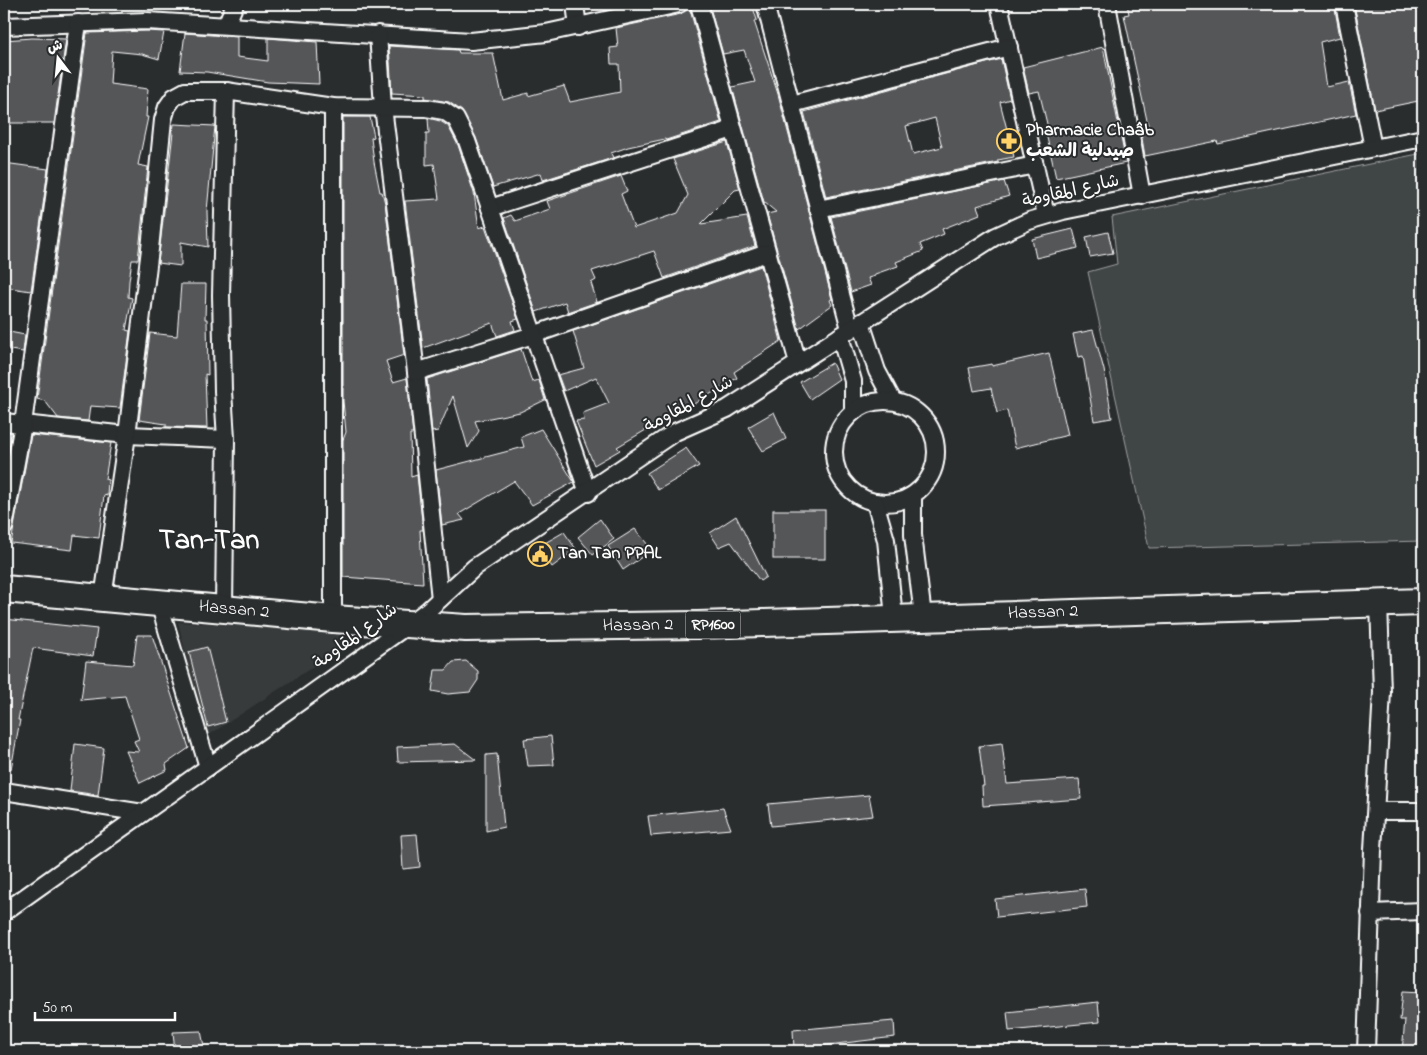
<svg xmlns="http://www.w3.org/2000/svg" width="1427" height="1055" viewBox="0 0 1427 1055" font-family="'Indie Flower','Playpen Sans Arabic',sans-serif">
<rect width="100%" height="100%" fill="#2a2d2e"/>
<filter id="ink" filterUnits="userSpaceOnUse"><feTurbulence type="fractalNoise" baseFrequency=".02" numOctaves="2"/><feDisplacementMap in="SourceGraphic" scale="10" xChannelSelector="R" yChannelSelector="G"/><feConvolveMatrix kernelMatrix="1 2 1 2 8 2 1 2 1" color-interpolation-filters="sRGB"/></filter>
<g filter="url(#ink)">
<path fill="#373a3b" d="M 178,622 L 337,630 L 343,647 L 206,737 Z"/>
<path fill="#414445" stroke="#a0a2a2" d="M 1423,153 L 1423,541 L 1149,548 L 1088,272 L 1117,264 L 1112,217 Z"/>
<g fill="#555758" stroke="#fff" fill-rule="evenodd">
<path d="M 709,4 L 752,4 L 757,20 L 754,21 L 778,94 L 832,299 L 830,300 L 832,305 L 799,329 L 767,214 L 776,212 L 764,202 L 732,87 L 755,82 L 744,50 L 723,54 Z"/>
<path d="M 1127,4 L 1334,4 L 1340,37 L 1320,42 L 1327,87 L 1349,82 L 1356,114 L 1218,144 L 1217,141 L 1145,156 L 1140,127 L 1148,125 L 1124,15 L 1129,14 Z"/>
<path d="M 1354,4 L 1423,4 L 1423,16 L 1419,17 L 1423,34 L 1423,100 L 1375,110 Z"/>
<path d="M 689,6 L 721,122 L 666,140 L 665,139 L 628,147 L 611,153 L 613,158 L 543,180 L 541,173 L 493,187 L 476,138 L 462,111 L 449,102 L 425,98 L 425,95 L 392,93 L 389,46 L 458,50 L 459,53 L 493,53 L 503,100 L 528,93 L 528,96 L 564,86 L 570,102 L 620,92 L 619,64 L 611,64 L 610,48 L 618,47 L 616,28 L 681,14 Z"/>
<path d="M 147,31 L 164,32 L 159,59 L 142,54 L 112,51 L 110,84 L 148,89 L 146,117 L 148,117 L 138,165 L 148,167 L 138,260 L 132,260 L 129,281 L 128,297 L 132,298 L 126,330 L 130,331 L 120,408 L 90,406 L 88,421 L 58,418 L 45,401 L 37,399 L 87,33 Z"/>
<path d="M 185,33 L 237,37 L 237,57 L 268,61 L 268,38 L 317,42 L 319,84 L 268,82 L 207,72 L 180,71 Z"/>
<path d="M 32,38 L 66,39 L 54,123 L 4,123 L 4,40 Z"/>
<path d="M 1103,47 L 1126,163 L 1056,178 L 1046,133 L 1049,132 L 1039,91 L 1029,93 L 1023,67 Z"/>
<path d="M 1001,59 L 1010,99 L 1000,102 L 1014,157 L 998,160 L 998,162 L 826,197 L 804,112 ZM 935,118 L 942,147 L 913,154 L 906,126 Z"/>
<path d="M 343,117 L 370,117 L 374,137 L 371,138 L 374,162 L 380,192 L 382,192 L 385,203 L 404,355 L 386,361 L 393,382 L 407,378 L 413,434 L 410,434 L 411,477 L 417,475 L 423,530 L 420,530 L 423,583 L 343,577 L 343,440 L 346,432 L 343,401 Z"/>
<path d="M 428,118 L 440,121 L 448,126 L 458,145 L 474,193 L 479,228 L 485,226 L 518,319 L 512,321 L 515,330 L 497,336 L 492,323 L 423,348 L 405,201 L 439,199 L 434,164 L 426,165 L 426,133 L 429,133 Z"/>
<path d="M 174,124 L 215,126 L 207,211 L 208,247 L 181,242 L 181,266 L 158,263 Z"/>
<path d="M 727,142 L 740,189 L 735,190 L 701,224 L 747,217 L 755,246 L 664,278 L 654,251 L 592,271 L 596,280 L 591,283 L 597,302 L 568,312 L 565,302 L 536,312 L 504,218 L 511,215 L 515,221 L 550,209 L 547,201 L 621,176 L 627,191 L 621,194 L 634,228 L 678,213 L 688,195 L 673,159 Z"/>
<path d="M 4,163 L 48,169 L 31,291 L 4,287 Z"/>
<path d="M 1004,181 L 1009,196 L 977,206 L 980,214 L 942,229 L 944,234 L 920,244 L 923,251 L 896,262 L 898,266 L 875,274 L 875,276 L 868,278 L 871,285 L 851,292 L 831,217 Z"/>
<path d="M 1073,229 L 1078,248 L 1036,258 L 1032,239 Z"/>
<path d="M 1108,232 L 1113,253 L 1090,257 L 1086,237 Z"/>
<path d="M 761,266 L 781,341 L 734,372 L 737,378 L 647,432 L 646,430 L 617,447 L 620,450 L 594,465 L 576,421 L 584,420 L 583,413 L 609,403 L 596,377 L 564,391 L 558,375 L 584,368 L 573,331 Z"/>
<path d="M 181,284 L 206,284 L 205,319 L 207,319 L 208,375 L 205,374 L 207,428 L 166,427 L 166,424 L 139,420 L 150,333 L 177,336 Z"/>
<path d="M 1093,330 L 1104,370 L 1112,418 L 1094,421 L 1083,356 L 1078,357 L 1073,334 Z"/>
<path d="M 4,331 L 25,335 L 23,352 L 4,349 Z"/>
<path d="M 521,349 L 532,382 L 539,380 L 545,400 L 520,412 L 475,421 L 479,431 L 468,448 L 453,396 L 438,431 L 432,432 L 427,379 Z"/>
<path d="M 1049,353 L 1068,435 L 1015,448 L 1007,410 L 997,413 L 991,388 L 974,391 L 969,368 L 992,364 L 992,366 Z"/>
<path d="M 832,363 L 839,379 L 810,399 L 800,382 Z"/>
<path d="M 774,412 L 786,439 L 763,451 L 748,427 Z"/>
<path d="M 541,429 L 574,482 L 532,505 L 514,481 L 459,514 L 464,520 L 442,525 L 436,470 L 524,447 L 521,437 Z"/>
<path d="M 31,435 L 111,443 L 105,479 L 108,480 L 107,496 L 104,495 L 99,538 L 74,535 L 72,550 L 11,543 Z"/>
<path d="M 686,448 L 699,466 L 658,490 L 647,473 Z"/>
<rect x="773" y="510" width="52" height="49"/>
<path d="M 736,516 L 766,577 L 760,581 L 731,542 L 719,547 L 710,533 Z"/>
<path d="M 600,519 L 614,539 L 593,555 L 578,537 Z"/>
<path d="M 635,529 L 652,550 L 623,570 L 608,546 Z"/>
<path d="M 564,532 L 576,549 L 552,567 L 538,547 Z"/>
<path d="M 4,619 L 97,629 L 93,656 L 33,648 L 18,720 L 20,720 L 11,769 L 4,768 Z"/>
<path d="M 137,635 L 152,635 L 189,748 L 166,764 L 167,770 L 140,783 L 126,751 L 139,752 L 134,741 L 139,739 L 125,696 L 81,700 L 86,661 L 133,665 Z"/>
<path d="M 207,647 L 226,722 L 208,727 L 189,652 Z"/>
<path d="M 466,661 L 478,671 L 478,680 L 470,692 L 448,694 L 432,691 L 435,670 L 446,670 L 453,662 Z"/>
<path d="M 551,736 L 554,765 L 528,766 L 524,739 Z"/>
<path d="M 1002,743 L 1007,784 L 1079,779 L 1081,799 L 983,806 L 982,786 L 984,786 L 979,746 Z"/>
<path d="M 75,744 L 104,748 L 98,795 L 70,791 Z"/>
<path d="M 455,744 L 476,760 L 398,762 L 397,747 Z"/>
<path d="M 497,754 L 504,827 L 486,831 L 486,755 Z"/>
<path d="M 869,795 L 873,816 L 771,826 L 768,804 Z"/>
<path d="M 723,808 L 731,829 L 651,836 L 648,816 Z"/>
<path d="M 417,834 L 420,867 L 403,869 L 401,835 Z"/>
<path d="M 1085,889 L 1087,907 L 997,917 L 995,899 Z"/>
<path d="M 1403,991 L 1423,992 L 1423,1051 L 1402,1051 L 1405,1020 L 1400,1020 Z"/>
<path d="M 1098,1002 L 1100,1022 L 1009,1031 L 1007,1012 Z"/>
<path d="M 894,1021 L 895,1037 L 794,1049 L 793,1030 Z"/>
<path d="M 201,1031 L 205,1051 L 175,1051 L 173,1032 Z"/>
</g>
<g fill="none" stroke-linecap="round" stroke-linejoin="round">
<defs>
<g id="minor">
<path d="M 575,4 L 578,27"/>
<path d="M 699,4 L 798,363"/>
<path d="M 765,4 L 850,329"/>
<path d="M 999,4 L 1046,215"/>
<path d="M 1107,4 L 1142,196"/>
<path d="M 1344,4 L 1373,148"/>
<path d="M 226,25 L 235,4"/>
<path d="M 4,26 L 147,21 L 471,41 L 546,33 L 679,4"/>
<path d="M 378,34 L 383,107 L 416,372 L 440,599"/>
<path d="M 792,104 L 1009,47"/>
<path d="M 490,208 L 733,129"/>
<path d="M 818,209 L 1035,165"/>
<path d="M 861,322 L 877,371 L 893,401"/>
<path d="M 840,336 L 853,381 L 853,412"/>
<path d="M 416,372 L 533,335 L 767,253"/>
<circle cx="885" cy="452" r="51"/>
<path d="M 4,422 L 127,435 L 226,439"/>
<path d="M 913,495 L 913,535 L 923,616"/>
<path d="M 875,502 L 886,540 L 894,617"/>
<path d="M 4,527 L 23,424 L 78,23"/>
<path d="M 103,598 L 127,435 L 150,249 L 163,120 L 167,107 L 174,97 L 185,91 L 226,91 L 333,107 L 426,108 L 444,111 L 456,119 L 467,141 L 588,493"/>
<path d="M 159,603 L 208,767"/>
<path d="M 224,609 L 226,439 L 223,391 L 221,295 L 226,91"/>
<path d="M 333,619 L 333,107"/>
<path d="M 4,791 L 143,813"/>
<path d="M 1376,811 L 1423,811"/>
<path d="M 4,912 L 408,625 L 428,610 L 475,567 L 675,432 L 727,409 L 996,236 L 1029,221 L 1063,211 L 1423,138"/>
<path d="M 1370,913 L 1423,911"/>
<path d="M 1366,1051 L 1373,850 L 1382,692 L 1379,603"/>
</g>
<path id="primary" d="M 4,589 L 333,619 L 466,628 L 698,625 L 1423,602"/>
</defs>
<use href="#minor" stroke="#fff" stroke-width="20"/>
<use href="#primary" stroke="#fff" stroke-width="30"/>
<use href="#minor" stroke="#2a2d2e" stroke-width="16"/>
<use href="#primary" stroke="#2a2d2e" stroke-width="26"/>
</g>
</g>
<defs>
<symbol id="pharmacy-ring" viewBox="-11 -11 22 22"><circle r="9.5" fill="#2a2d2e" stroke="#ffd166" stroke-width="1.5"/><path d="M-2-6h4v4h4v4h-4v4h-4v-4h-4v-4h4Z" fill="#ffd166"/></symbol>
<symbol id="civic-ring" viewBox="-11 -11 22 22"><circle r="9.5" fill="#2a2d2e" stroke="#ffd166" stroke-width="1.5"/><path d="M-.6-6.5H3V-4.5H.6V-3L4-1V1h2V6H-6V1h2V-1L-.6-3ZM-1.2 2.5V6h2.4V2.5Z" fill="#ffd166"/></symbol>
</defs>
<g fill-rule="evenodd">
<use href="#pharmacy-ring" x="995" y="127" width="28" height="28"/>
<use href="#civic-ring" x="526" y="540" width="28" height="28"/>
</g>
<g text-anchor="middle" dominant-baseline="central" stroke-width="4" stroke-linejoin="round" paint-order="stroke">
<rect fill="#2a2d2e" stroke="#bfc0c0" stroke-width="1" x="685.5" y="611.5" width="55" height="27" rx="4"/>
<g font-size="16" font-weight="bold" fill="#fff">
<text x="713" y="625">RP1600</text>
</g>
<g font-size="18" font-weight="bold" fill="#fff" stroke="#2a2d2e" text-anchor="start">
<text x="1026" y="131">Pharmacie Chaâb<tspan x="1026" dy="21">صيدلية الشعب</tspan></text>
<text x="558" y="554">Tan Tan PPAL</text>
</g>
<g font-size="18" fill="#fff" stroke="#2a2d2e">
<text transform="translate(1071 192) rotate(-13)">شارع المقاومة</text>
<text transform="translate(689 405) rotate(-29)">شارع المقاومة</text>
<text transform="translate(234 610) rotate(5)">Hassan 2</text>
<text transform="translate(1043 613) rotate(-2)">Hassan 2</text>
<text transform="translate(638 626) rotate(-1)">Hassan 2</text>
<text transform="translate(356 637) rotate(-36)">شارع المقاومة</text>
</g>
<g font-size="28" font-weight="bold" fill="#fff" stroke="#2a2d2e">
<text x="209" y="541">Tan-Tan</text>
</g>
</g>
<rect width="1427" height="1055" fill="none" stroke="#2a2d2e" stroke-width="20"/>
<rect x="10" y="10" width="1407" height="1035" fill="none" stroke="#fff" stroke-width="2" filter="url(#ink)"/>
<g transform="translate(58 58) rotate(344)" stroke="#2a2d2e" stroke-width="4" paint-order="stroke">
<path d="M0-4L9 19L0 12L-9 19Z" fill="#ffffff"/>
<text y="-8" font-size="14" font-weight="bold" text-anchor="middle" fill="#ffffff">ش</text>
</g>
<path d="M35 1012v8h140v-8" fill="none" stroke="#ffffff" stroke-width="2.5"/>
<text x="42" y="1012" font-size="15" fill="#ffffff" stroke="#2a2d2e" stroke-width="4" paint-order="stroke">50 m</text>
</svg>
